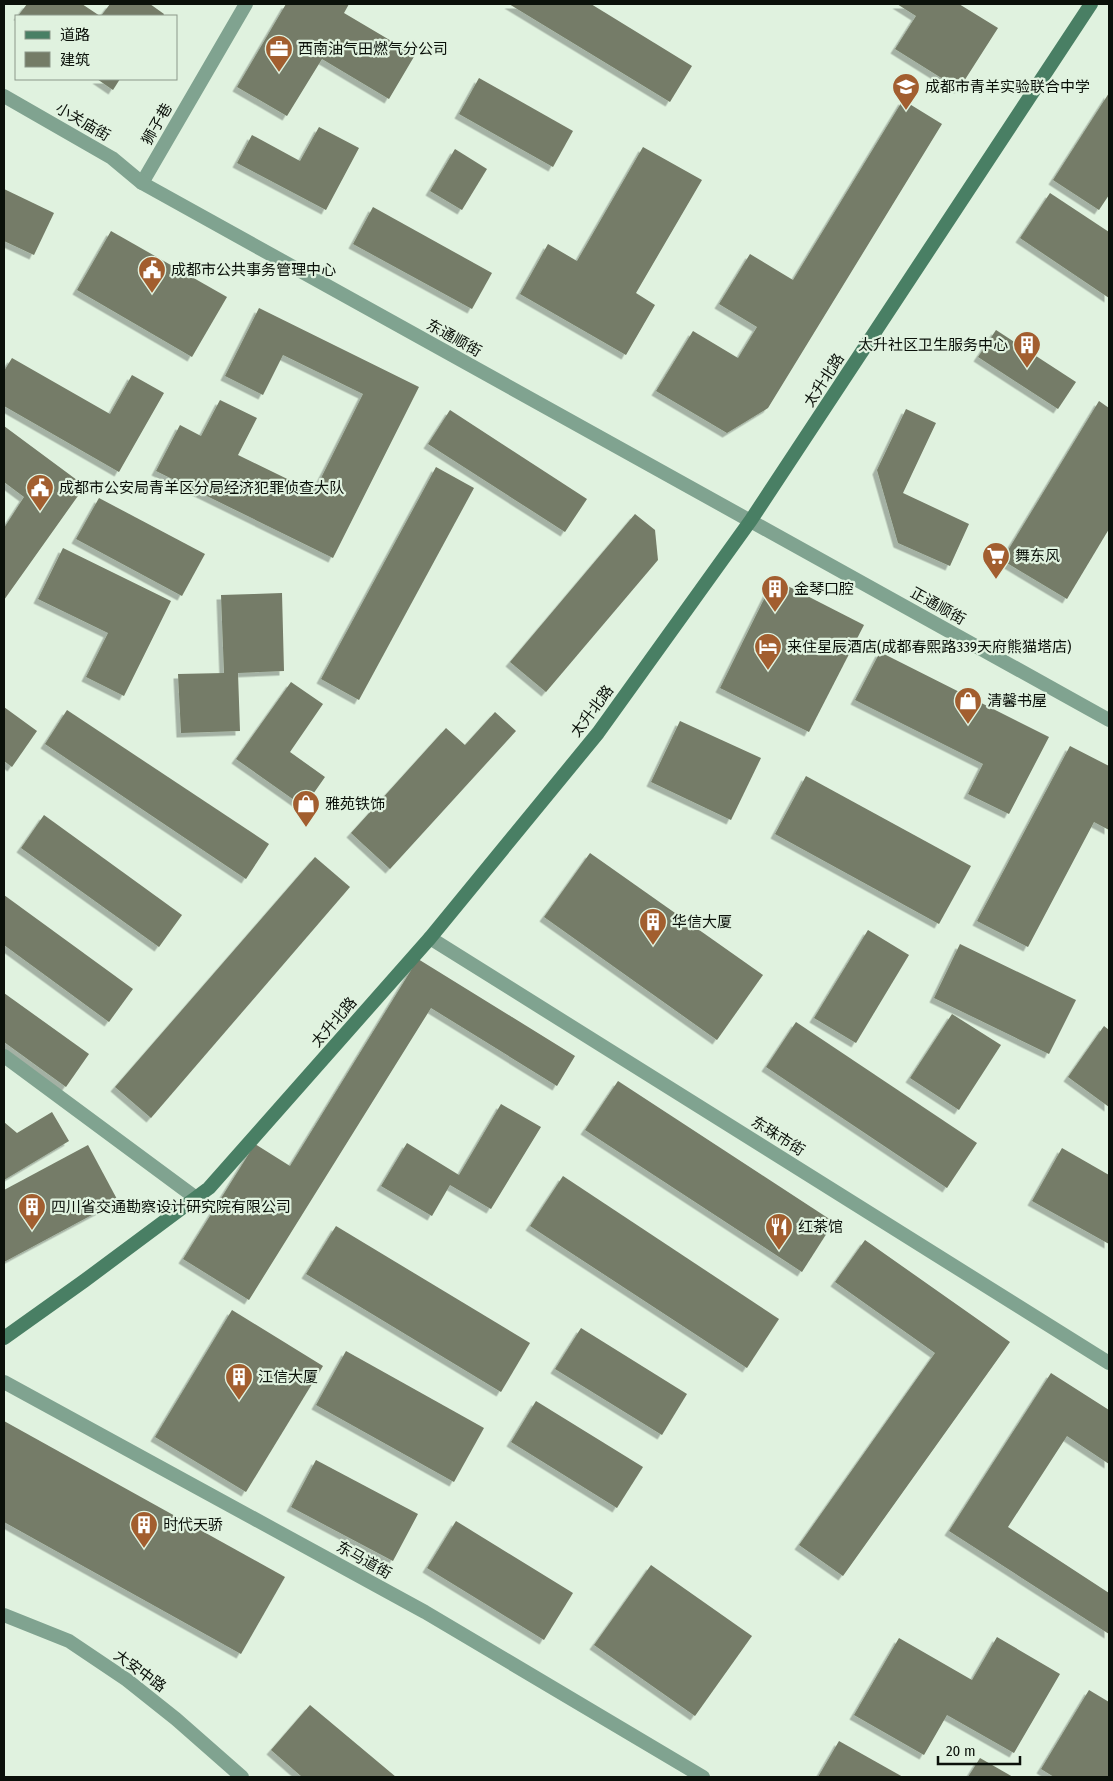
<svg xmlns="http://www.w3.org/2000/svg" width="1113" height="1781" viewBox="0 0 1113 1781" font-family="'Fira Sans Condensed','Noto Sans SC',sans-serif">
<defs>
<filter id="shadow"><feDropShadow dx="-4.5" dy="4.5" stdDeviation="0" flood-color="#0004"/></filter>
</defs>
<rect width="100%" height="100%" fill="#e0f2df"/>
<g fill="#747c67" filter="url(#shadow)">
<path d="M 27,4 L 82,4 L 100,16 L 18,16 Z"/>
<path d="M 110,4 L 150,4 L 164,14 L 163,16 L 101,16 Z"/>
<path d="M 286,4 L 349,4 L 344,13 L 415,55 L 389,99 L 322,59 L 287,116 L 237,87 Z"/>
<path d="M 509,4 L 591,4 L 692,66 L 670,102 Z"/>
<path d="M 897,4 L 959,4 L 998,28 L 959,89 L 895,49 L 916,16 Z"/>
<path d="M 479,78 L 573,131 L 553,167 L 459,114 Z"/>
<path d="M 97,79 L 120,79 L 113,90 Z"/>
<path d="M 1109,93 L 1109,195 L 1099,210 L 1053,180 Z"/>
<path d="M 903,100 L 942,124 L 768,408 L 727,433 L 656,391 L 693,331 L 738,358 L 757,327 L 719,304 L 750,254 L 793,280 Z"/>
<path d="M 319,127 L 359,148 L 326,210 L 237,163 L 252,135 L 300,161 Z"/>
<path d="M 643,147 L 702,180 L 636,293 L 655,305 L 626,355 L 520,294 L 548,244 L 577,261 Z"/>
<path d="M 455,149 L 487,169 L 462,210 L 430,191 Z"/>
<path d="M 4,189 L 54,213 L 34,255 L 4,241 Z"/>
<path d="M 1050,193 L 1109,232 L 1109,298 L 1020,238 Z"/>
<path d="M 373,207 L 492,273 L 472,309 L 353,244 Z"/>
<path d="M 111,231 L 227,297 L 192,357 L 77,290 Z"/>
<path d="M 259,308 L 419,387 L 333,558 L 156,471 L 180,425 L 201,436 L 220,400 L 257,418 L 238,455 L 314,492 L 363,394 L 283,355 L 263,395 L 225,376 Z"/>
<path d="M 996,330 L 1076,382 L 1058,409 L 978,357 Z"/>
<path d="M 12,358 L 110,414 L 132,375 L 164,393 L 119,472 L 4,406 L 4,371 Z"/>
<path d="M 1099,401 L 1109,408 L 1109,529 L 1067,599 L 1002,560 Z"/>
<path d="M 906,409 L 936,423 L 903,493 L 969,524 L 950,566 L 898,543 L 877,470 Z"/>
<path d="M 450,410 L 587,499 L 565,532 L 428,444 Z"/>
<path d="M 4,426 L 85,486 L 4,600 L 4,528 L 24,497 L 4,482 Z"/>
<path d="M 436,467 L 474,488 L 359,700 L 321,679 Z"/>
<path d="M 99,498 L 205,554 L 182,596 L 76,539 Z"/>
<path d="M 635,514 L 655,530 L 658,560 L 546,692 L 510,662 Z"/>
<path d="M 63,548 L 171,601 L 124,696 L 86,677 L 108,633 L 38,599 Z"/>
<path d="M 774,579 L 864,625 L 809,732 L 720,688 Z"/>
<path d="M 282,593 L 284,671 L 238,673 L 240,731 L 181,733 L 178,674 L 224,673 L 221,595 Z"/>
<path d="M 880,652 L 1049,737 L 1009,814 L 968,794 L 983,764 L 855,700 Z"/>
<path d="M 291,682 L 323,704 L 290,752 L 325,777 L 304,807 L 236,759 Z"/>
<path d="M 4,707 L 37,731 L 12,767 L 4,761 Z"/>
<path d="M 67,710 L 269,844 L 246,879 L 45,744 Z"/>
<path d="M 495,712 L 516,731 L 390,869 L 351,833 L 446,728 L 465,745 Z"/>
<path d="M 680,721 L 761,758 L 731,820 L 651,782 Z"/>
<path d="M 1070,746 L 1109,766 L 1109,830 L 1094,822 L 1028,947 L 977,921 Z"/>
<path d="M 806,776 L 971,866 L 939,924 L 775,834 Z"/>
<path d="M 44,815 L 182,915 L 159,947 L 21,848 Z"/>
<path d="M 590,853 L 763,975 L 717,1040 L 544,917 Z"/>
<path d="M 315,857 L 350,887 L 151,1118 L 115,1087 Z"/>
<path d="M 4,895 L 133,989 L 109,1022 L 4,945 Z"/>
<path d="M 868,930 L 909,955 L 856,1043 L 814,1018 Z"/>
<path d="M 960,944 L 1076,1000 L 1049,1054 L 934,998 Z"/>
<path d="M 418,959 L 575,1056 L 557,1086 L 431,1008 L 249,1300 L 183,1259 L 255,1144 L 290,1166 Z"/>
<path d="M 4,993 L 89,1054 L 66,1087 L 4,1042 Z"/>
<path d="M 952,1014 L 1001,1045 L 959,1110 L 910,1078 Z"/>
<path d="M 796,1022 L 977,1143 L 947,1188 L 766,1067 Z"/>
<path d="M 1104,1026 L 1109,1030 L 1109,1107 L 1068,1077 Z"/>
<path d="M 618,1081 L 834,1222 L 802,1272 L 585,1130 Z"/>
<path d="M 501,1104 L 541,1127 L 491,1209 L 450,1185 L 432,1216 L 381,1186 L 407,1143 L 459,1175 Z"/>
<path d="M 52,1112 L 69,1141 L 4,1180 L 4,1122 L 17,1133 Z"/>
<path d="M 88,1145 L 118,1201 L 4,1262 L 4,1190 Z"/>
<path d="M 1062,1148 L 1109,1175 L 1109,1244 L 1032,1201 Z"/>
<path d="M 563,1176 L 779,1319 L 747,1368 L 530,1226 Z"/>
<path d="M 336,1226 L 530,1343 L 501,1392 L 306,1274 Z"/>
<path d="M 865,1240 L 1010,1342 L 843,1576 L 799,1545 L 935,1353 L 835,1282 Z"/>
<path d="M 232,1310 L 323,1366 L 246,1492 L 155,1437 Z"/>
<path d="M 581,1328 L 687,1394 L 662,1435 L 555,1369 Z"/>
<path d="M 346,1351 L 484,1428 L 454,1482 L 316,1405 Z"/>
<path d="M 1051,1373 L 1109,1410 L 1109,1464 L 1067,1436 L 1008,1527 L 1109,1593 L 1109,1634 L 949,1531 Z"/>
<path d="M 536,1401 L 643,1467 L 617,1508 L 511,1442 Z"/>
<path d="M 4,1421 L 285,1577 L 241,1654 L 4,1522 Z"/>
<path d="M 316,1460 L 418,1514 L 393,1561 L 291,1507 Z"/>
<path d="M 456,1521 L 573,1593 L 544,1640 L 427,1568 Z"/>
<path d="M 651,1565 L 752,1636 L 695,1716 L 594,1645 Z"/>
<path d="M 997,1637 L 1060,1674 L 1014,1753 L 947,1715 L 924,1755 L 854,1715 L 899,1638 L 972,1680 Z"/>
<path d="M 1089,1690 L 1109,1702 L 1109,1777 L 1054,1777 L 1041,1769 Z"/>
<path d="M 310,1705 L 396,1777 L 302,1777 L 271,1750 Z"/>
<path d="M 839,1741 L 903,1777 L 818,1777 Z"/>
<path d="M 980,1758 L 1013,1777 L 968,1777 Z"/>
</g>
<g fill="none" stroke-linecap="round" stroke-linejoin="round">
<g stroke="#80a390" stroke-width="14">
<path d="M 142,183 L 246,4"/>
<path d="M 430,938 L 1109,1363"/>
<path d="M 4,1056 L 196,1198"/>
<path d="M 4,1382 L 425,1612 L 703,1777"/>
</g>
<g stroke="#80a390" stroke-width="14">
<path d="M 4,96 L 112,158 L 142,183 L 1109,720"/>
<path d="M 4,1615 L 69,1641 L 127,1680 L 176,1719 L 242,1777"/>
</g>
<path stroke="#497f64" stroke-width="14" d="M 4,1338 L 84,1281 L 209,1188 L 430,938 L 598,733 L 751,520 L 1091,4"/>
</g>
<defs>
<symbol id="office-pin" viewBox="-11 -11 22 30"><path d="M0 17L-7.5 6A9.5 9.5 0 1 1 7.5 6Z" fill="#a25e2f" stroke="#e0f2df"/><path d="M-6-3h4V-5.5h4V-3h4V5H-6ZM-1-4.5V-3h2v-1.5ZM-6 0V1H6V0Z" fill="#fff"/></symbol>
<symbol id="school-pin" viewBox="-11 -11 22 30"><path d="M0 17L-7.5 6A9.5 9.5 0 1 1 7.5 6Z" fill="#a25e2f" stroke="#e0f2df"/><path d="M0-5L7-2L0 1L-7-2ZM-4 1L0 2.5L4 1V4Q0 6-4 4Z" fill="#fff"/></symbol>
<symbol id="civic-pin" viewBox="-11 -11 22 30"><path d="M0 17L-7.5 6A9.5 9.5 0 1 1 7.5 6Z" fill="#a25e2f" stroke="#e0f2df"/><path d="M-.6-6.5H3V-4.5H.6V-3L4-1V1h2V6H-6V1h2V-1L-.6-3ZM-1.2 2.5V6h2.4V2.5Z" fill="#fff"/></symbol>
<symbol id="building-pin" viewBox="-11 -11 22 30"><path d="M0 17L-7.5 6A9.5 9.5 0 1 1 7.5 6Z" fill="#a25e2f" stroke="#e0f2df"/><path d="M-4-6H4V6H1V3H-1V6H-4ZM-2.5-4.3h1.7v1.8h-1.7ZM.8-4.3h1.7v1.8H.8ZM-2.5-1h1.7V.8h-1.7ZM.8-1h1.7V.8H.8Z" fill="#fff"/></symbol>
<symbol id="supermarket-pin" viewBox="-11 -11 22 30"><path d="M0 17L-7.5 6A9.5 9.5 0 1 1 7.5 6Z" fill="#a25e2f" stroke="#e0f2df"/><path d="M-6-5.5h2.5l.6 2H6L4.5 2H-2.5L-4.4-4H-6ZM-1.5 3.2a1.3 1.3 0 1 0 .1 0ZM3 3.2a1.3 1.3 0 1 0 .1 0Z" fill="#fff"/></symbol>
<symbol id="hotel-pin" viewBox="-11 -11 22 30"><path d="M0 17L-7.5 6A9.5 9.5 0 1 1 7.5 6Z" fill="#a25e2f" stroke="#e0f2df"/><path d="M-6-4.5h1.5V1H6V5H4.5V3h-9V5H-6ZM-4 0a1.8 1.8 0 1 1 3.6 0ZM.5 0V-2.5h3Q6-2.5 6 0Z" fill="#fff"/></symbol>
<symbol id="shop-pin" viewBox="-11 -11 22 30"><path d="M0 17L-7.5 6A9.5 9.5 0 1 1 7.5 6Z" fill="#a25e2f" stroke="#e0f2df"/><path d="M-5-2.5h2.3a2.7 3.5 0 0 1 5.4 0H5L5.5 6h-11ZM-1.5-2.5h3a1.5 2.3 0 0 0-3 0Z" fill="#fff"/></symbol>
<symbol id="restaurant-pin" viewBox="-11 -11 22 30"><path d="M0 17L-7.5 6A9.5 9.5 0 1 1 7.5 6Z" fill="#a25e2f" stroke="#e0f2df"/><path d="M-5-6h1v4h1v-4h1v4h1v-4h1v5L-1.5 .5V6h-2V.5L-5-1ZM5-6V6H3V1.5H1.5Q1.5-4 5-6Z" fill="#fff"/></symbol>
</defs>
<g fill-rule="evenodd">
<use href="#office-pin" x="263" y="33" width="32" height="43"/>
<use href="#school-pin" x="890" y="71" width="32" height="43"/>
<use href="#civic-pin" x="136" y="254" width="32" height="43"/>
<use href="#building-pin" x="1011" y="329" width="32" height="43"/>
<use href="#civic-pin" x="24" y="472" width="32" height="43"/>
<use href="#supermarket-pin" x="980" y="540" width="32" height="43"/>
<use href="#building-pin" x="759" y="573" width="32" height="43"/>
<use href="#hotel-pin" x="752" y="631" width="32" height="43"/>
<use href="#shop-pin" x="952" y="685" width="32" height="43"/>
<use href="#shop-pin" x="290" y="788" width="32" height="43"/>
<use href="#building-pin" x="637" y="906" width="32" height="43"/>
<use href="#building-pin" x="16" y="1191" width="32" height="43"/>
<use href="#restaurant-pin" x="763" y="1211" width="32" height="43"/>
<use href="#building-pin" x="223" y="1361" width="32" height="43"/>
<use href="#building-pin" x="128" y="1509" width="32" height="43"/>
</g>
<g text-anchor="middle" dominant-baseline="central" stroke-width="4.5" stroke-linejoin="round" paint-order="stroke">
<g font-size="15" fill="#0b110a" stroke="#e0f2df" text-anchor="start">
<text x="298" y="49">西南油气田燃气分公司</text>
<text x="925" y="87">成都市青羊实验联合中学</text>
<text x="171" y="270">成都市公共事务管理中心</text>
<text x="1008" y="345" text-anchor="end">太升社区卫生服务中心</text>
<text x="59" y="488">成都市公安局青羊区分局经济犯罪侦查大队</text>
<text x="1015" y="556">舞东风</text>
<text x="794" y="589">金琴口腔</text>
<text x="787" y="647">来住星辰酒店(成都春熙路339天府熊猫塔店)</text>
<text x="987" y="701">清馨书屋</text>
<text x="325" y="804">雅苑铁饰</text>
<text x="672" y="922">华信大厦</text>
<text x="51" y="1207">四川省交通勘察设计研究院有限公司</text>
<text x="798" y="1227">红茶馆</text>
<text x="258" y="1377">江信大厦</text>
<text x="163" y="1525">时代天骄</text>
</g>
<g font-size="15" fill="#0b110a" stroke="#e0f2df">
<text transform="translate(83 122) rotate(30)">小关庙街</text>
<text transform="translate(157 124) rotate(-60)">狮子巷</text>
<text transform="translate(454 338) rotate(29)">东通顺街</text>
<text transform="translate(824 380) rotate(-57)">太升北路</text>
<text transform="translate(938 606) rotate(29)">正通顺街</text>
<text transform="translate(592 711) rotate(-53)">太升北路</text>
<text transform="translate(334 1022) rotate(-49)">太升北路</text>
<text transform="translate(778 1136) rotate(32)">东珠市街</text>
<text transform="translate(364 1560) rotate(29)">东马道街</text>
<text transform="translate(140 1671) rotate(36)">大安中路</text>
</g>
</g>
<rect width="1113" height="1781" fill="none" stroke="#0b110a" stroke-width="10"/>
<rect x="15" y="15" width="162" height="65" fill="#e0f2df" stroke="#8b988a"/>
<rect x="25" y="31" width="25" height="8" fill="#497f64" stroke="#8b988a"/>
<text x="60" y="40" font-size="15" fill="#0b110a">道路</text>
<rect x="25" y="52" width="25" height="15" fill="#747c67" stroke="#8b988a"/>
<text x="60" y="65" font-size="15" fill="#0b110a">建筑</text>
<path d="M938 1756v8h82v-8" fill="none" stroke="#0b110a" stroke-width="2.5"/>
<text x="946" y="1756" font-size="15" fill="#0b110a" stroke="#e0f2df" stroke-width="4" paint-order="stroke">20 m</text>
</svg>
